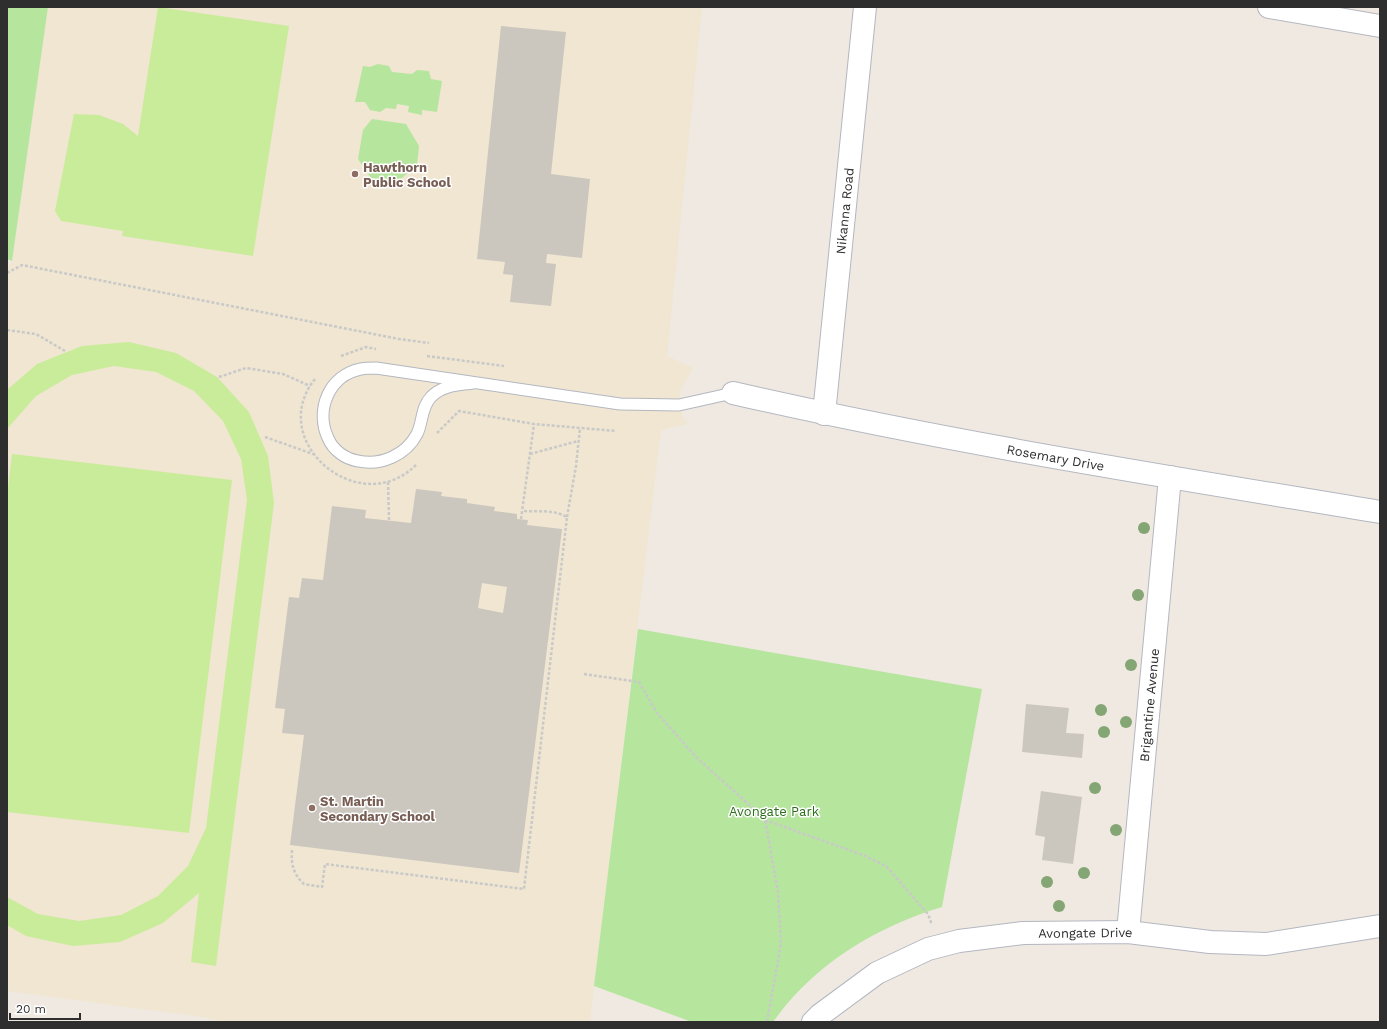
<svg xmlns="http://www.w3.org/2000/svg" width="1387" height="1029" viewBox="0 0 1387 1029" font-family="'Work Sans',sans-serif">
<rect width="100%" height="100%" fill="#efe9e1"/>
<path fill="#f0e6d1" d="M 48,7 L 702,7 L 667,356 L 693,368 L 682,387 L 680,396 L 682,416 L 688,424 L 661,430 L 590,1022 L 226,1022 L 202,1017 L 7,991 L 7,269 L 12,261 Z"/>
<g fill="#b6e59e">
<path d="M 7,7 L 48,7 L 12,261 L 7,259 Z"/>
<path d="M 378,64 L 389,66 L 392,72 L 412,74 L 417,70 L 429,71 L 431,79 L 442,81 L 437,112 L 422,110 L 422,115 L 408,112 L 409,106 L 397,104 L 396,109 L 386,108 L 380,112 L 370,110 L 365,102 L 355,102 L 363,66 L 370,67 Z"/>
<path d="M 372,119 L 406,124 L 419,146 L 417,165 L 396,183 L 371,178 L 358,159 L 363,130 Z"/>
<path d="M 638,629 L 982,689 L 942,907 C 876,927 814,964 773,1022 L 692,1022 L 594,986 Z"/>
</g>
<g fill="#c9ec9a">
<path d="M 158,7 L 289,26 L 253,256 L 122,236 L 123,231 L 61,221 L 55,211 L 74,114 L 99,115 L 123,124 L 138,136 Z"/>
<path d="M 129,342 L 176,353 L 217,377 L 249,412 L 268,456 L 274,503 L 216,966 L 191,962 L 199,893 L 163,923 L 120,942 L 73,946 L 26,936 L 7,925 L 7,897 L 38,914 L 79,921 L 121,915 L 158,896 L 188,866 L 206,828 L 247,500 L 241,459 L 223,421 L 194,391 L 156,372 L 114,366 L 72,375 L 36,396 L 7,429 L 7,390 L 37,364 L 82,346 Z"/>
<path d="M 12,454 L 232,480 L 189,833 L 7,812 L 7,496 Z"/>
</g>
<g fill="#cbc7bf" fill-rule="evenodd">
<path d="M 501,26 L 566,32 L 551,174 L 590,179 L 582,258 L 547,254 L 546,263 L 556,264 L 551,306 L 510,302 L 513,275 L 503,274 L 505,262 L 477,259 Z"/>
<path d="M 416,489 L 442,492 L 441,496 L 467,499 L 467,503 L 495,507 L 494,511 L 517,514 L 517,519 L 528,520 L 527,525 L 562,529 L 519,873 L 290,845 L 304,735 L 282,733 L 285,709 L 275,708 L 289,597 L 299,598 L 302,578 L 323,580 L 332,506 L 366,510 L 365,518 L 411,523 ZM 482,583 L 507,587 L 503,613 L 478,608 Z"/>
<path d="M 1026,704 L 1069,708 L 1066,733 L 1084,734 L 1082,758 L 1022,752 Z"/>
<path d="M 1041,791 L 1082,797 L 1073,864 L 1042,860 L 1045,837 L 1035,835 Z"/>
</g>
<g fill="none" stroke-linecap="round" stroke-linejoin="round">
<defs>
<path id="lane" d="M 473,383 C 459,385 442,385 431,397 C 421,407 423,422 417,434 C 406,455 381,466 358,461 C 345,459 333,450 328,438 C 315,410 329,375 361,369 C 366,368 371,368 376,368 L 620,404 L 679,405 L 733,393"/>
<g id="street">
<path d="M 1269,7 L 1380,26"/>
<path id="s1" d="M 733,393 C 946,442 1164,476 1380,512"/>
<path id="s2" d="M 824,414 L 865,7"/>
<path id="s3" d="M 1128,932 L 1170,477"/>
<path id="s4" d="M 813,1022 L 820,1015 L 877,973 L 928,949 L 959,941 L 1023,933 L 1128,932 L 1210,942 L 1266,944 L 1380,926"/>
</g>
</defs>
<use href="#lane" stroke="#b4b7c1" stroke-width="13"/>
<use href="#street" stroke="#b4b7c1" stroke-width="24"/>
<g stroke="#c9c9c9" stroke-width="2.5" stroke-dasharray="3 2" stroke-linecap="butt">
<path d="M 7,273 L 22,265 L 399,339 L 429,343"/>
<path d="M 7,330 L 36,334 L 65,351"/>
<path d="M 341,356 L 366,347 L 376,349"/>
<path d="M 427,356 L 504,366"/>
<path d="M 219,377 L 246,368 L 283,374 L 310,386"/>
<path d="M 315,379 C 265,441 359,521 416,465"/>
<path d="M 437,433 L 459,411 L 534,424 L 616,431"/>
<path d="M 265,437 L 313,454"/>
<path d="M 530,454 L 578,441"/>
<path d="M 388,482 L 389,520"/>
<path d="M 567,517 L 576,466 L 580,428"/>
<path d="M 521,519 L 534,424"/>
<path d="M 584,674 L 639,682 L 657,713 L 696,757 L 765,819 L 778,892 L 781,944 L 767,1022"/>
<path d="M 765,820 L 863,855 L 886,866 L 928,914 L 932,925"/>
<path d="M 292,850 C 291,864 293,874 304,884 L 322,887 L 325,864 L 524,889 L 567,517 C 552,509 539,512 522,511"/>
</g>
<use href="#lane" stroke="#fff" stroke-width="11"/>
<use href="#street" stroke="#fff" stroke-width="22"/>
</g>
<g fill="#84a574">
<circle cx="1144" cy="528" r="6"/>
<circle cx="1138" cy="595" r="6"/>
<circle cx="1131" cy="665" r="6"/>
<circle cx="1101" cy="710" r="6"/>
<circle cx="1126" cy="722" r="6"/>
<circle cx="1104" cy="732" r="6"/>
<circle cx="1095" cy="788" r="6"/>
<circle cx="1116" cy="830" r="6"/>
<circle cx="1084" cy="873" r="6"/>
<circle cx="1047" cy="882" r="6"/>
<circle cx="1059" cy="906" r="6"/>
</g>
<g fill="#8d6e63" stroke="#fff" stroke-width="1.5">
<circle cx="355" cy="174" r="4"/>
<circle cx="312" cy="808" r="4"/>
</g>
<g text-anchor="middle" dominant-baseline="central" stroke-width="3" stroke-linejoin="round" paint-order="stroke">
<g font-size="13" font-weight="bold" fill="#785e54" stroke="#fff" text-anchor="start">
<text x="363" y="167">Hawthorn<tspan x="363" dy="15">Public School</tspan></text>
<text x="320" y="801">St. Martin<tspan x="320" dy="15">Secondary School</tspan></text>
</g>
<g font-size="13" fill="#2e2e2e" stroke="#fff">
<text stroke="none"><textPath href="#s2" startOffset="204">Nikanna Road</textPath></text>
<text stroke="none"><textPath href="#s1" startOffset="329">Rosemary Drive</textPath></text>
<text stroke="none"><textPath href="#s3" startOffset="228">Brigantine Avenue</textPath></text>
<text stroke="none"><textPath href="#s4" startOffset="296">Avongate Drive</textPath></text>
</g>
<g font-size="13" fill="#2c6e1b" stroke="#fff">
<text x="774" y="811">Avongate Park</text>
</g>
</g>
<rect width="1387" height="1029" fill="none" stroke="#2e2e2e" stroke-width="16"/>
<path d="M10 1013v6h70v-6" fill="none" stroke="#2e2e2e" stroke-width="2"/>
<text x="16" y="1013" font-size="12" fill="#2e2e2e" stroke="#ffffff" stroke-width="3" paint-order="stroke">20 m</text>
</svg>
